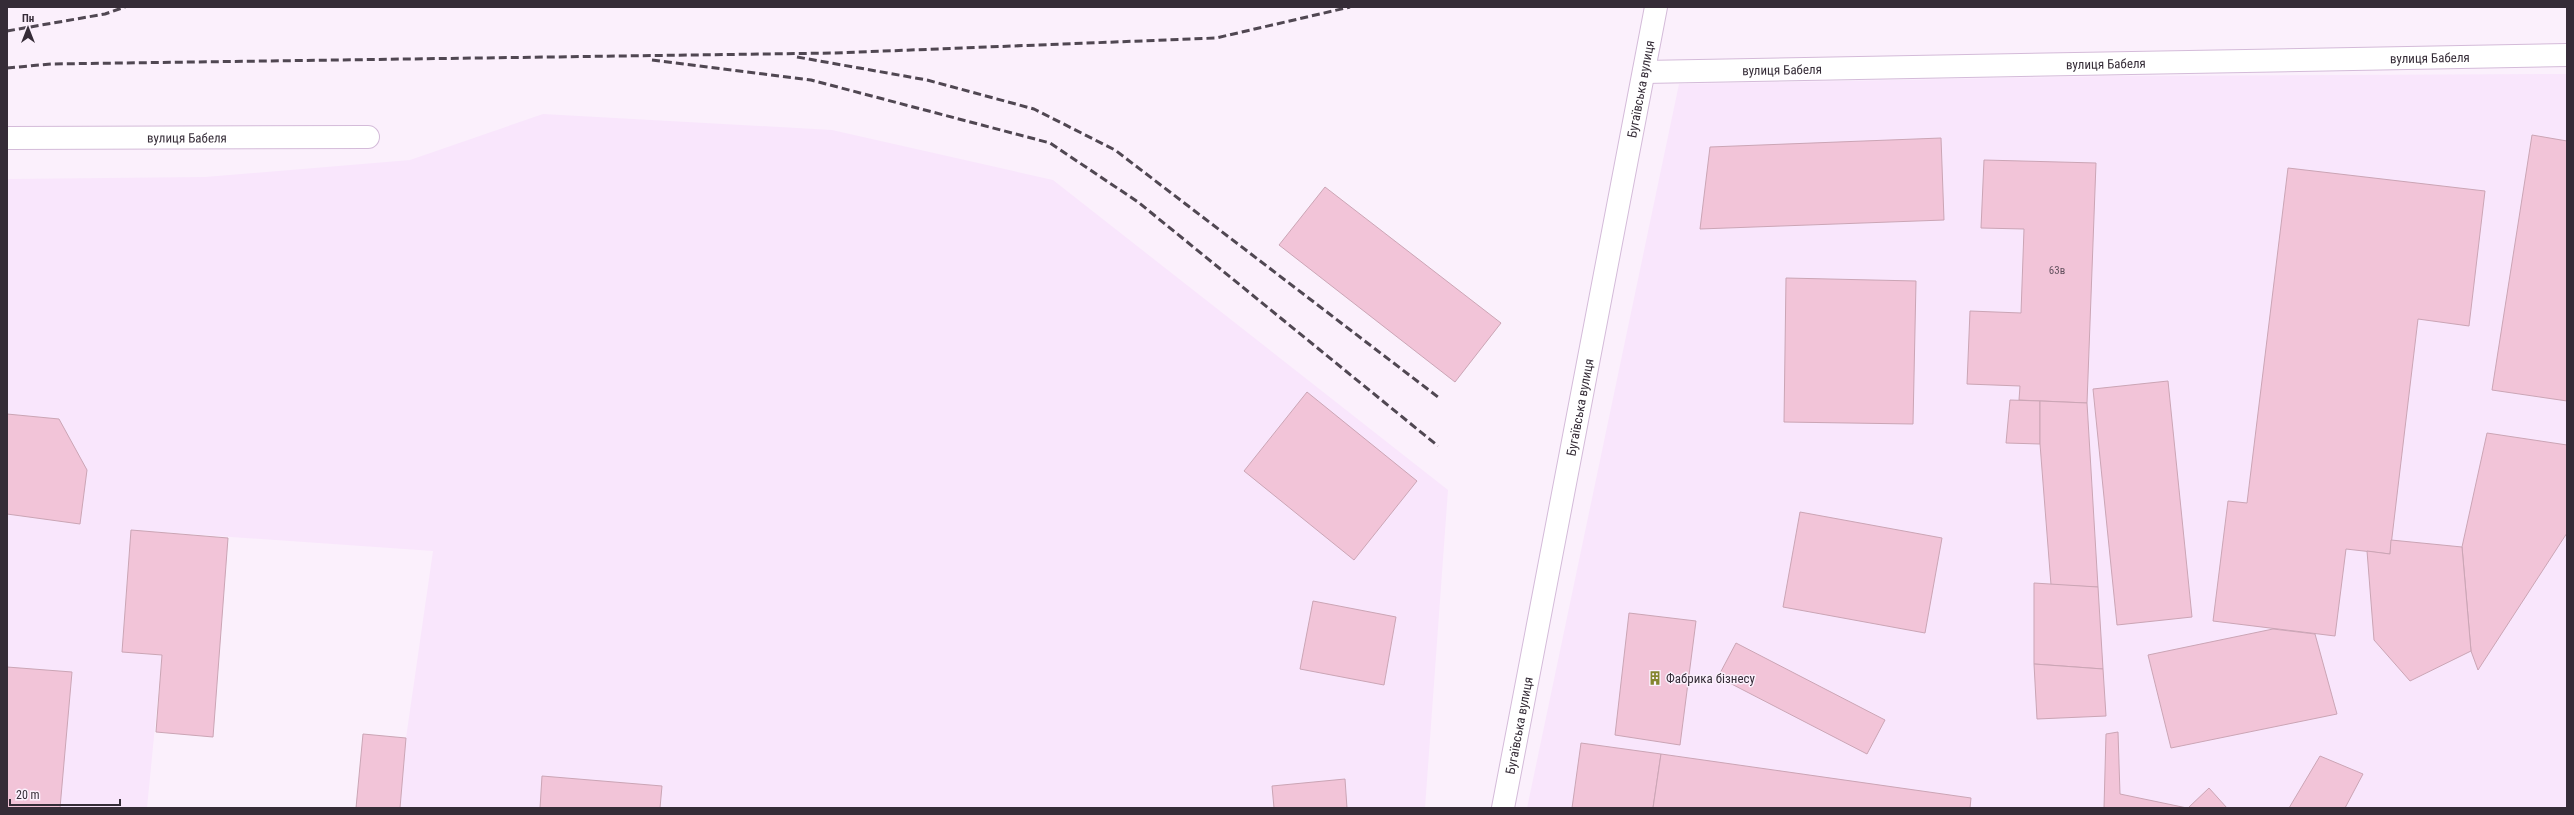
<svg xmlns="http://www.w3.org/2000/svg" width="2574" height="815" viewBox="0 0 2574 815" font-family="'Roboto Condensed',sans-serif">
<rect width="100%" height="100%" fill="#fbf0fc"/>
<g fill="#f9e6fc">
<path d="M 2567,74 L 2567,808 L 1527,808 L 1679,84 L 2107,76 Z"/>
<path d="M 543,114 L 832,130 L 1053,180 L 1448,490 L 1425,808 L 400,808 L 406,738 L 433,551 L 131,530 L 122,652 L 162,655 L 147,808 L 7,808 L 7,179 L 205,177 L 410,160 Z"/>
</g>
<g fill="#f2c4d8" stroke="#cba5b5">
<path d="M 2532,135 L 2567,141 L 2567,401 L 2492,390 Z"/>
<path d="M 1941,138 L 1944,220 L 1700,229 L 1710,147 Z"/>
<path d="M 1984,160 L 2096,163 L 2087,403 L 2019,400 L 2020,386 L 1967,384 L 1970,311 L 2021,313 L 2024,229 L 1981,228 Z"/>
<path d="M 2288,168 L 2485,191 L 2469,326 L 2418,319 L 2390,554 L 2346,549 L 2335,636 L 2213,621 L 2228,501 L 2247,503 Z"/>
<path d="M 1325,187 L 1501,323 L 1455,382 L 1279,245 Z"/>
<path d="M 1786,278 L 1916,281 L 1913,424 L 1784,422 Z"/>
<path d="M 2168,381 L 2192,617 L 2117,625 L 2093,389 Z"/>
<path d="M 1307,392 L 1417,481 L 1354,560 L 1244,471 Z"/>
<path d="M 2010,400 L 2040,401 L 2040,444 L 2006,443 Z"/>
<path d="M 2040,401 L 2087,403 L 2098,587 L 2051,585 L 2040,444 Z"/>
<path d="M 7,414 L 59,419 L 87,470 L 80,524 L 7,514 Z"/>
<path d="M 2487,433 L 2567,445 L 2567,533 L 2478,670 L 2471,651 L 2462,547 Z"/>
<path d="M 1800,512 L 1942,538 L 1925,633 L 1783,607 Z"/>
<path d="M 131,530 L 228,538 L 213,737 L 156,732 L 162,655 L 122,652 Z"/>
<path d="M 2391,540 L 2462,547 L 2471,651 L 2410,681 L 2374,640 L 2367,551 L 2390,554 Z"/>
<path d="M 2034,583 L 2098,587 L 2103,669 L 2034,664 Z"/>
<path d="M 1313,601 L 1396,617 L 1384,685 L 1300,669 Z"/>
<path d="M 1629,613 L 1696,621 L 1680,745 L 1615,735 Z"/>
<path d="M 2273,629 L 2315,634 L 2337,714 L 2171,748 L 2148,655 Z"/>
<path d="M 1736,643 L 1885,720 L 1867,754 L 1718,677 Z"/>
<path d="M 2034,664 L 2103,669 L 2106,716 L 2037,719 Z"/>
<path d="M 7,667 L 72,672 L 60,808 L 7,808 Z"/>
<path d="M 2118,732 L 2120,794 L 2187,808 L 2104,808 L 2106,734 Z"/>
<path d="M 363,734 L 406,738 L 400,808 L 356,808 Z"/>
<path d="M 1581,743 L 1661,754 L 1653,808 L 1572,808 Z"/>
<path d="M 1661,754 L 1971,798 L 1970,808 L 1653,808 Z"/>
<path d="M 2320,756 L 2363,774 L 2345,808 L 2289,808 Z"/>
<path d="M 542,776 L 662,786 L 660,808 L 540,808 Z"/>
<path d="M 1345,779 L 1347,808 L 1274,808 L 1272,786 Z"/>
<path d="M 2209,788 L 2227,808 L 2187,808 L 2188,808 Z"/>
</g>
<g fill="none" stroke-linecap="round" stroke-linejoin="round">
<defs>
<g id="minor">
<path id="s1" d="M 1644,72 L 2567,55"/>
<path id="s2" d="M 7,138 L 368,137"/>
</g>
<g id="major">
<path id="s3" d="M 1503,808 L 1656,7"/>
</g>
</defs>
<use href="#minor" stroke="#d4bbd9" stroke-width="24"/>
<use href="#major" stroke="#d4bbd9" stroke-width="24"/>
<use href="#minor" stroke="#fff" stroke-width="22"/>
<use href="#major" stroke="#fff" stroke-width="22"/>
<g stroke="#504752" stroke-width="3" stroke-dasharray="8 4" stroke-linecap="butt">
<path d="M 7,31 L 105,14 L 125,7"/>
<path d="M 797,57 L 927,80 L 1034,109 L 1115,150 L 1438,397"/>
<path d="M 652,60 L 811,80 L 1050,143 L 1138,202 L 1438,446"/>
<path d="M 7,68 L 51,64 L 835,53 L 1216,38 L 1350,7"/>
</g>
</g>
<defs>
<symbol id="building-bare" viewBox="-9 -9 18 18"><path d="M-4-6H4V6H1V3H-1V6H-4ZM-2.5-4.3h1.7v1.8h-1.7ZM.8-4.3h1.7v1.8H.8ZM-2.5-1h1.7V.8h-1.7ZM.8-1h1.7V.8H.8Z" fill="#83852f" stroke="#fbf0fc" stroke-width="2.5" paint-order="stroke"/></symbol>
</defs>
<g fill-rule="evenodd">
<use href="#building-bare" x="1645" y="668" width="20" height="20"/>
</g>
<g text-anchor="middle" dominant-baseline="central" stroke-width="3" stroke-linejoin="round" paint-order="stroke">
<g font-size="11" fill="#64525f">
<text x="2057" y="270">63в</text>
</g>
<g font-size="13" fill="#352c37" stroke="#fbf0fc">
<text stroke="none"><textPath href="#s1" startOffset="786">вулиця Бабеля</textPath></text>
<text stroke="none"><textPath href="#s1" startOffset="462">вулиця Бабеля</textPath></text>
<text stroke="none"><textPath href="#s1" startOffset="138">вулиця Бабеля</textPath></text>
<text stroke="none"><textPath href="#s3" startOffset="732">Бугаївська вулиця</textPath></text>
<text stroke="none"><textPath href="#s2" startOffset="180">вулиця Бабеля</textPath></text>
<text stroke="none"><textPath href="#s3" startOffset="408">Бугаївська вулиця</textPath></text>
<text stroke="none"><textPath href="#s3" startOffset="84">Бугаївська вулиця</textPath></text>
</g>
<g font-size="13" fill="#352c37" stroke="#fbf0fc" text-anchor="start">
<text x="1666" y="678">Фабрика бізнесу</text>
</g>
</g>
<rect width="2574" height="815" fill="none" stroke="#352c37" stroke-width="16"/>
<g transform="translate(28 28)" stroke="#fbf0fc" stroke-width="3" paint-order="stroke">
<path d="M0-3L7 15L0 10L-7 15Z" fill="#352c37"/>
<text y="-6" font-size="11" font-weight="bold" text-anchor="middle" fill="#352c37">Пн</text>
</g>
<path d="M10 799v6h110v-6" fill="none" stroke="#352c37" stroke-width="2"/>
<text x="16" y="799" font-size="12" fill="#352c37" stroke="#fbf0fc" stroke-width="3" paint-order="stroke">20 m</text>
</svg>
